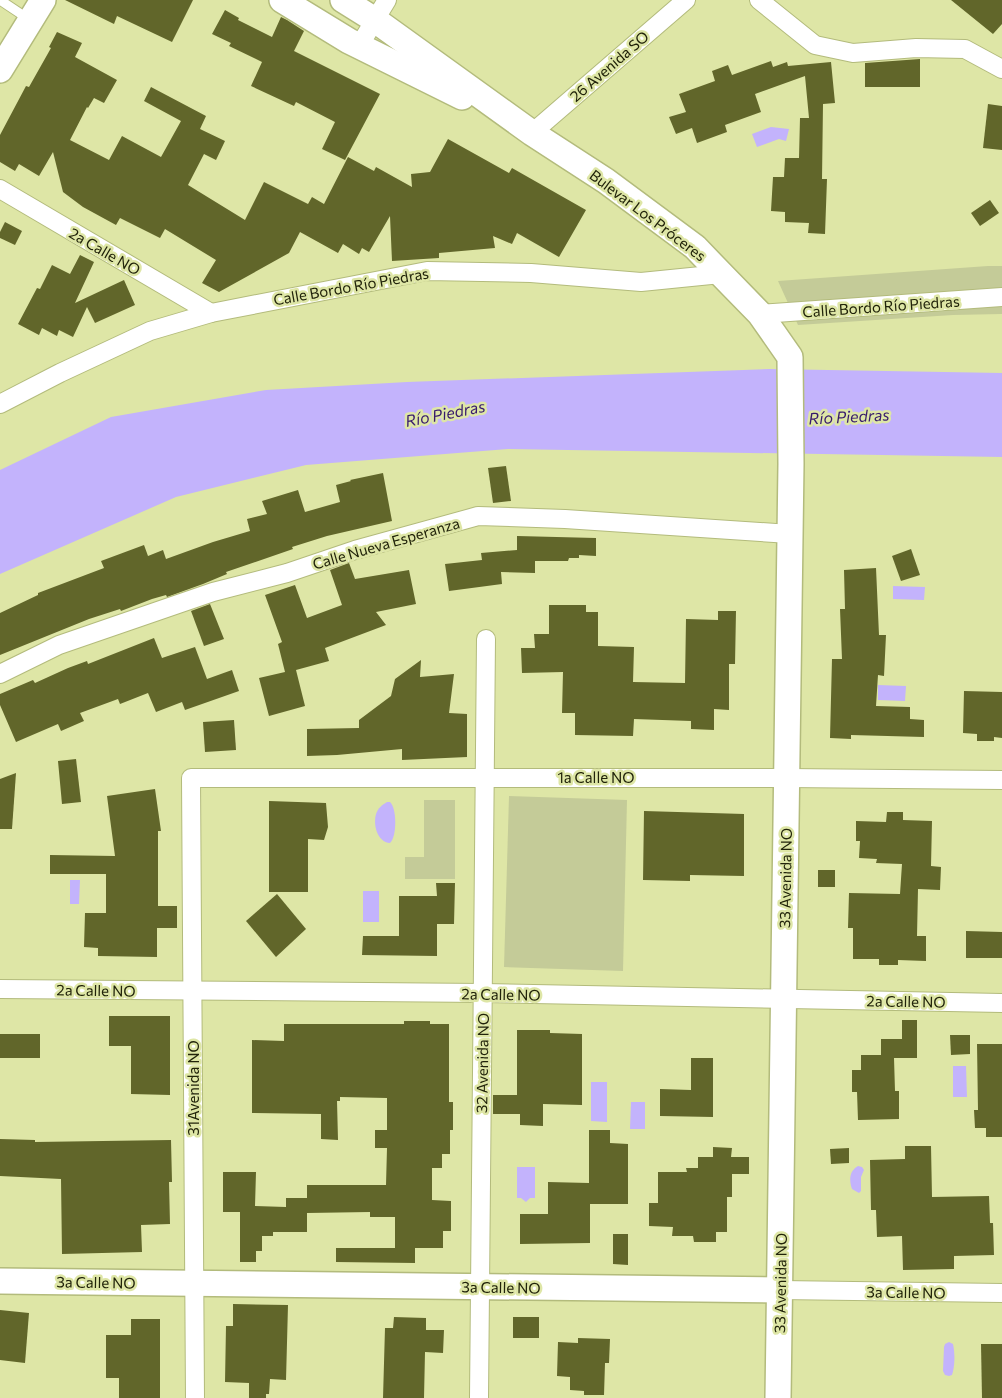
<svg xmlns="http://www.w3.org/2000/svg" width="1002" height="1398" viewBox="0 0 1002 1398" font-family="Commissioner,sans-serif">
<rect width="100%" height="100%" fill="#dee6a6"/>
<g fill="#c4cb98">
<path d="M 988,266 L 1002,266 L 1002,314 L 953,315 L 798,325 L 778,281 Z"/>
<path d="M 509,796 L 627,800 L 623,971 L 504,967 Z"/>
<path d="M 424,800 L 455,800 L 455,879 L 405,879 L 405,857 L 424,857 Z"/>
</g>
<g fill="#c3b3fc">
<path d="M 771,127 L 789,129 L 786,141 L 779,139 L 757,147 L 752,134 Z"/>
<path d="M 770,369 L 1002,373 L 1002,457 L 508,449 L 306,465 L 176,497 L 0,574 L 0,470 L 111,417 L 266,390 L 407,382 Z"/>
<path d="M 893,586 L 925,587 L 924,600 L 893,599 Z"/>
<path d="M 878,685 L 906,686 L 905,701 L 878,700 Z"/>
<path d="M 387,802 L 390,802 C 397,808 397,837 390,843 C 377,842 373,825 376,814 C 378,808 382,805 387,802 Z"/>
<path d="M 70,880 L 80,880 L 79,904 L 70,904 Z"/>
<rect x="363" y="891" width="16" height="31"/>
<path d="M 953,1066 L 966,1066 L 967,1097 L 953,1097 Z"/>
<path d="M 591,1082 L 607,1082 L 607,1122 L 591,1121 Z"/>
<path d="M 631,1102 L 645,1102 L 645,1129 L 630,1129 Z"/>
<path d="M 858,1166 L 862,1167 L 864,1170 L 861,1177 L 861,1191 L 859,1193 L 852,1189 C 849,1180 849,1171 858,1166 Z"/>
<path d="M 517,1167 L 535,1167 L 535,1198 L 530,1198 L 526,1202 L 521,1198 L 517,1198 Z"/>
<path d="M 949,1342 L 953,1344 C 955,1353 955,1366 952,1375 L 949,1376 L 945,1375 L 943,1371 L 944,1347 L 945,1344 Z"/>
</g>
<g fill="#61662a">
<path d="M 65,0 L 193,0 L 172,42 L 117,16 L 114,24 Z"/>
<path d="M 951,0 L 1002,0 L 1002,24 L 993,34 Z"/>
<path d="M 225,10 L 239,18 L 238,20 L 272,37 L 281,17 L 287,20 L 304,31 L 294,51 L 380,94 L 345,160 L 322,149 L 335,122 L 296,102 L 294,106 L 251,86 L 262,62 L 229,46 L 231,43 L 212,34 Z"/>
<path d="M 57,32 L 82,43 L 75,57 L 117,80 L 104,103 L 94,98 L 88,108 L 87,107 L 70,140 L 109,160 L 122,136 L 161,157 L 181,121 L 144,101 L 151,87 L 206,116 L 200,129 L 225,141 L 216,160 L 204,154 L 188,185 L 245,220 L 264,182 L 308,204 L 312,197 L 324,204 L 348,157 L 374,171 L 376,167 L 412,187 L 411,174 L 430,172 L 448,139 L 509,173 L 512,168 L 586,210 L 559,257 L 517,233 L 512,244 L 493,236 L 495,248 L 439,253 L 439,258 L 392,261 L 390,216 L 369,252 L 362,248 L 359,254 L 343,244 L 338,253 L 300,232 L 289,253 L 219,292 L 202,283 L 216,260 L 165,229 L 160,238 L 120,218 L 116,225 L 83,207 L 63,192 L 53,152 L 39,176 L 19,164 L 15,171 L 0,162 L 0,135 L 26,86 L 29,87 L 51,48 L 49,47 Z"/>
<path d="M 920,59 L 920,87 L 865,87 L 865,63 Z"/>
<path d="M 771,61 L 773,67 L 787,62 L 788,66 L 831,62 L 835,103 L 823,104 L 822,179 L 827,179 L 825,234 L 808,233 L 809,223 L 785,222 L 785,212 L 771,211 L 773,177 L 784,177 L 785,158 L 799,158 L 800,118 L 809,118 L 805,76 L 755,94 L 761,112 L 725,125 L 727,132 L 697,143 L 692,128 L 676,134 L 669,117 L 686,112 L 679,94 L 715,81 L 712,71 L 728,65 L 732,75 Z"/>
<path d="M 988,104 L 1002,106 L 1002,150 L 983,148 Z"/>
<path d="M 990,200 L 999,213 L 980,226 L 971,213 Z"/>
<path d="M 5,222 L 22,231 L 15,245 L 0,238 L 0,232 Z"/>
<path d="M 80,255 L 94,262 L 75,303 L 124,280 L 135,305 L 95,323 L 87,307 L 73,337 L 59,330 L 57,336 L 42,328 L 39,335 L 18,324 L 37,288 L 40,289 L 52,265 L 70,274 Z"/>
<path d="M 506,466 L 511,501 L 493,503 L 488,468 Z"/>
<path d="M 383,473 L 392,521 L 327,536 L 292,547 L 293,549 L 226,572 L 227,574 L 203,584 L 167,597 L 166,595 L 152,599 L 121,611 L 120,609 L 89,619 L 0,655 L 0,613 L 38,595 L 38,593 L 104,568 L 101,561 L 144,545 L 148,556 L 163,550 L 166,559 L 213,542 L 250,531 L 247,519 L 267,514 L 262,501 L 298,490 L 305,512 L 340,502 L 336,485 L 351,481 L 350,480 Z"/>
<path d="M 517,536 L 596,538 L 596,556 L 579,555 L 579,558 L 569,558 L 568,561 L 535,561 L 535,573 L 501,572 L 502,584 L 449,591 L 445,564 L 482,560 L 481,553 L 517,550 Z"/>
<path d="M 911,549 L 920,575 L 901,581 L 892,556 Z"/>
<path d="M 349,563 L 355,579 L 409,570 L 416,604 L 376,612 L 386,625 L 325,648 L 329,661 L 296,670 L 305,706 L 269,716 L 259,678 L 285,672 L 278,644 L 282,642 L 265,595 L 295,585 L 307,618 L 342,605 L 330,570 Z"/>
<path d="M 876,568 L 879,635 L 886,635 L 884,676 L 878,675 L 876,706 L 910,707 L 910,719 L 924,720 L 924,737 L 851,735 L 851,739 L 830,738 L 832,659 L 842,659 L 840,609 L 845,609 L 844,570 Z"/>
<path d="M 210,604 L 224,639 L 204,646 L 191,611 Z"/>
<path d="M 549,605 L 586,605 L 586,612 L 598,612 L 598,646 L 634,647 L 633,682 L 685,683 L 686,619 L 718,620 L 718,611 L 736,611 L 735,664 L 729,664 L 729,710 L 714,709 L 714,730 L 691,729 L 691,721 L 634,719 L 633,736 L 575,735 L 575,713 L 562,713 L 563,672 L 522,673 L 521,648 L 535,648 L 534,634 L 549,634 Z"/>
<path d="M 154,638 L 162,658 L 195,647 L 207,679 L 232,670 L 239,691 L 185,710 L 182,702 L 156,712 L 148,693 L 120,704 L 118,699 L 80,713 L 84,721 L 61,731 L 58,724 L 16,742 L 0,705 L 0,694 L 33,680 L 35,683 L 68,668 L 87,661 L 88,664 Z"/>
<path d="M 421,660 L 420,677 L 454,674 L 449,713 L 467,714 L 467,757 L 402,760 L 402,749 L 337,755 L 307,756 L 307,729 L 359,728 L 359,720 L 391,696 L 395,679 Z"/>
<path d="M 964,691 L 1002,692 L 1002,738 L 994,737 L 994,741 L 977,741 L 977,734 L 963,733 Z"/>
<path d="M 234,720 L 236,750 L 205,752 L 203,722 Z"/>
<path d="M 76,759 L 81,802 L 62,804 L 58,761 Z"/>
<path d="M 16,773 L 12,829 L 0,829 L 0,779 Z"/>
<path d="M 155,789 L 161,831 L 158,831 L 158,906 L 177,906 L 177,928 L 157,928 L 157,957 L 98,956 L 98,948 L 84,947 L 85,913 L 106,913 L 106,874 L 50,874 L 50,855 L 115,856 L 107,796 Z"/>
<path d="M 269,801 L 326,803 L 328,827 L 324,840 L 308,839 L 308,892 L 269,892 Z"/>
<path d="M 644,811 L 744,814 L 744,876 L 690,875 L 690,881 L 643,880 Z"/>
<path d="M 887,812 L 903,812 L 903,820 L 932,821 L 931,866 L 941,867 L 940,890 L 918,889 L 917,936 L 926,936 L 926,961 L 898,960 L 898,965 L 879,965 L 879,959 L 853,959 L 853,928 L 848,928 L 849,893 L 900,894 L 902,864 L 876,863 L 877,859 L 859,858 L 860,841 L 856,841 L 856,821 L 886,822 Z"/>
<rect x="818" y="870" width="17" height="17"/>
<path d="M 436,883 L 455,883 L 454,924 L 437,924 L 437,956 L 362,955 L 363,936 L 399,936 L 399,896 L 437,896 Z"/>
<path d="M 277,894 L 306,929 L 276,957 L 246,921 Z"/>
<path d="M 966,931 L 1002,932 L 1002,958 L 966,958 Z"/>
<path d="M 109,1016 L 170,1016 L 170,1095 L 131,1094 L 131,1046 L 109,1046 Z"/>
<path d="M 902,1020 L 917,1020 L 917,1058 L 894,1058 L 895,1091 L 899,1091 L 899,1119 L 858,1120 L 857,1092 L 852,1092 L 852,1070 L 861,1070 L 861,1055 L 881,1055 L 881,1039 L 902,1039 Z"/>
<path d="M 404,1021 L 430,1021 L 430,1024 L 449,1024 L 449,1102 L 453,1102 L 453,1130 L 450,1130 L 450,1154 L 442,1154 L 442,1168 L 432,1168 L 432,1200 L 451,1201 L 451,1231 L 443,1231 L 443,1248 L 415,1248 L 415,1263 L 336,1262 L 336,1248 L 395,1248 L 395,1217 L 370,1217 L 370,1212 L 307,1213 L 307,1232 L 273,1232 L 273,1236 L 262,1236 L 262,1251 L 256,1251 L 256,1262 L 240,1262 L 240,1212 L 223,1212 L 223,1172 L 256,1172 L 255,1206 L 286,1207 L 286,1198 L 307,1198 L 307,1204 L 307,1185 L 386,1185 L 387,1148 L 375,1148 L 375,1130 L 387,1130 L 387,1098 L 340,1097 L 340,1101 L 337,1101 L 338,1140 L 321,1139 L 321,1114 L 252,1113 L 252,1040 L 284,1041 L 284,1024 L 404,1024 Z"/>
<path d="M 517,1030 L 550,1030 L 550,1033 L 582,1034 L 582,1105 L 543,1104 L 543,1126 L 520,1125 L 520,1114 L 493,1114 L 493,1095 L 517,1095 Z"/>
<rect x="0" y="1034" width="40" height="24"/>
<path d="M 950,1035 L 970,1035 L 970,1054 L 951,1055 Z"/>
<path d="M 977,1044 L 1002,1044 L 1002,1137 L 986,1137 L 986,1128 L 975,1128 L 974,1110 L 978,1110 Z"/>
<path d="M 691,1058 L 713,1058 L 713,1117 L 660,1116 L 660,1089 L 691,1090 Z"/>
<path d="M 589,1130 L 610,1130 L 610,1143 L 628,1144 L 628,1204 L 590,1204 L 590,1243 L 520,1244 L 520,1214 L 548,1214 L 548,1182 L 589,1183 Z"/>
<path d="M 0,1139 L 35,1140 L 35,1142 L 171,1140 L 172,1182 L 169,1182 L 170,1224 L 141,1225 L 142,1252 L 62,1254 L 61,1179 L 0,1176 Z"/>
<path d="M 905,1146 L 931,1146 L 932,1197 L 989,1196 L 990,1223 L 993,1223 L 994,1255 L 954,1256 L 954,1269 L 903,1270 L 902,1236 L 877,1237 L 876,1210 L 871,1210 L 870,1160 L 905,1159 Z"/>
<path d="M 713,1147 L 732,1148 L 731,1157 L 749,1157 L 749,1174 L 732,1174 L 732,1197 L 727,1197 L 727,1232 L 716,1232 L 716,1242 L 694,1242 L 693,1236 L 672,1236 L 673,1227 L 649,1226 L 649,1203 L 658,1203 L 658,1172 L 687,1172 L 686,1168 L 698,1168 L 698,1157 L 713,1157 Z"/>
<path d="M 849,1148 L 849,1163 L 831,1164 L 830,1149 Z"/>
<path d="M 613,1234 L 628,1234 L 628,1265 L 613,1264 Z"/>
<path d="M 233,1304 L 288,1305 L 286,1380 L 270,1379 L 269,1394 L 266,1394 L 266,1398 L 249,1398 L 249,1383 L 225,1382 L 226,1326 L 233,1326 Z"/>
<path d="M 0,1310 L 29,1313 L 25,1363 L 0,1360 Z"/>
<path d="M 394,1317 L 426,1318 L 426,1330 L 444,1330 L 443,1353 L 425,1352 L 424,1398 L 383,1398 L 385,1328 L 393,1328 Z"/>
<rect x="513" y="1317" width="26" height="21"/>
<path d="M 131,1319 L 160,1319 L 160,1398 L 119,1398 L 119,1378 L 106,1378 L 106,1335 L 131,1335 Z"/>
<path d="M 578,1338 L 610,1339 L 609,1363 L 605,1363 L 604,1395 L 584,1395 L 584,1391 L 570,1390 L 570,1377 L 557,1376 L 558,1342 L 578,1343 Z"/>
<path d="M 981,1344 L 1002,1344 L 1002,1398 L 982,1398 Z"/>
</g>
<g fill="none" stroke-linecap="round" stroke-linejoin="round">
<defs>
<path id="lane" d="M 0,0 L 30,20"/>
<g id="street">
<path d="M 759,0 L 815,45 L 853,53 L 916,48 L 965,49 L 1002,69"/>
<path d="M 359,46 L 387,0"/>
<path d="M 532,133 L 686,0"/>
<path d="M 0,189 L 211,313"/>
<path d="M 760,314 L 1002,297"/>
<path d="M 0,404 L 60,373 L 150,331 L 211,313 L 427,271 L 531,273 L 641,282 L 721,274"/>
<path d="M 0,674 L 59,645 L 213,592 L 287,573 L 355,550 L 478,516 L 565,519 L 790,534"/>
<path d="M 0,989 L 483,993 L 1002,1003"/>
<path d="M 780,1290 L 1002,1293"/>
<path d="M 195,1398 L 191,778 L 787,778 L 1002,780"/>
<path d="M 479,1398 L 486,639"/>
</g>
<g id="secondary">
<path d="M 282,0 L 349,41 L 462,97"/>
<path d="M 343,0 L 375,20 L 532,133 L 606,181 L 695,247 L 721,274 L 760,314 L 790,357 L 791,464 L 778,1398"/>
<path d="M 0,70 L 43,0"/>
<path d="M 0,1281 L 780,1290"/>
</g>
</defs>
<use href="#lane" stroke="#b3bb7c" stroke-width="11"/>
<use href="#street" stroke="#b3bb7c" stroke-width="20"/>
<use href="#secondary" stroke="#b3bb7c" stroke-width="28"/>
<use href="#lane" stroke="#fff" stroke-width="9"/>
<use href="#street" stroke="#fff" stroke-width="18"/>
<use href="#secondary" stroke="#fff" stroke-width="25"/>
</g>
<g text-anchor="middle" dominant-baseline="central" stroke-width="5" stroke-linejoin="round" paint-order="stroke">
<g font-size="15" fill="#21230a" stroke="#dee6a6">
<text transform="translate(609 66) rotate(-41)">26 Avenida SO</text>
<text transform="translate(648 215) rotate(37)">Bulevar Los Próceres</text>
<text transform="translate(105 251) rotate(30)">2a Calle NO</text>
<text transform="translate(351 286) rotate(-10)">Calle Bordo Río Piedras</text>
<text transform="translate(881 306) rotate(-4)">Calle Bordo Río Piedras</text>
<text transform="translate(386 543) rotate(-16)">Calle Nueva Esperanza</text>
<text x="596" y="777">1a Calle NO</text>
<text transform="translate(785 878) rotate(-89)">33 Avenida NO</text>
<text transform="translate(96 990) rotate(1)">2a Calle NO</text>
<text transform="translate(501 994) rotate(1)">2a Calle NO</text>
<text transform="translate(906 1001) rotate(1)">2a Calle NO</text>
<text transform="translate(482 1063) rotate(-89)">32 Avenida NO</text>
<text transform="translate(193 1088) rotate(-90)">31Avenida NO</text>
<text transform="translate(96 1282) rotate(1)">3a Calle NO</text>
<text transform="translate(780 1283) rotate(-89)">33 Avenida NO</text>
<text transform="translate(501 1287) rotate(1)">3a Calle NO</text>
<text transform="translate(906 1292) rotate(1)">3a Calle NO</text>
</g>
<g font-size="16" font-style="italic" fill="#371a6c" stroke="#dee6a6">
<text transform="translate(445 413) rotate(-11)">Río Piedras</text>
<text transform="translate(849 416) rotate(-3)">Río Piedras</text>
</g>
</g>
</svg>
